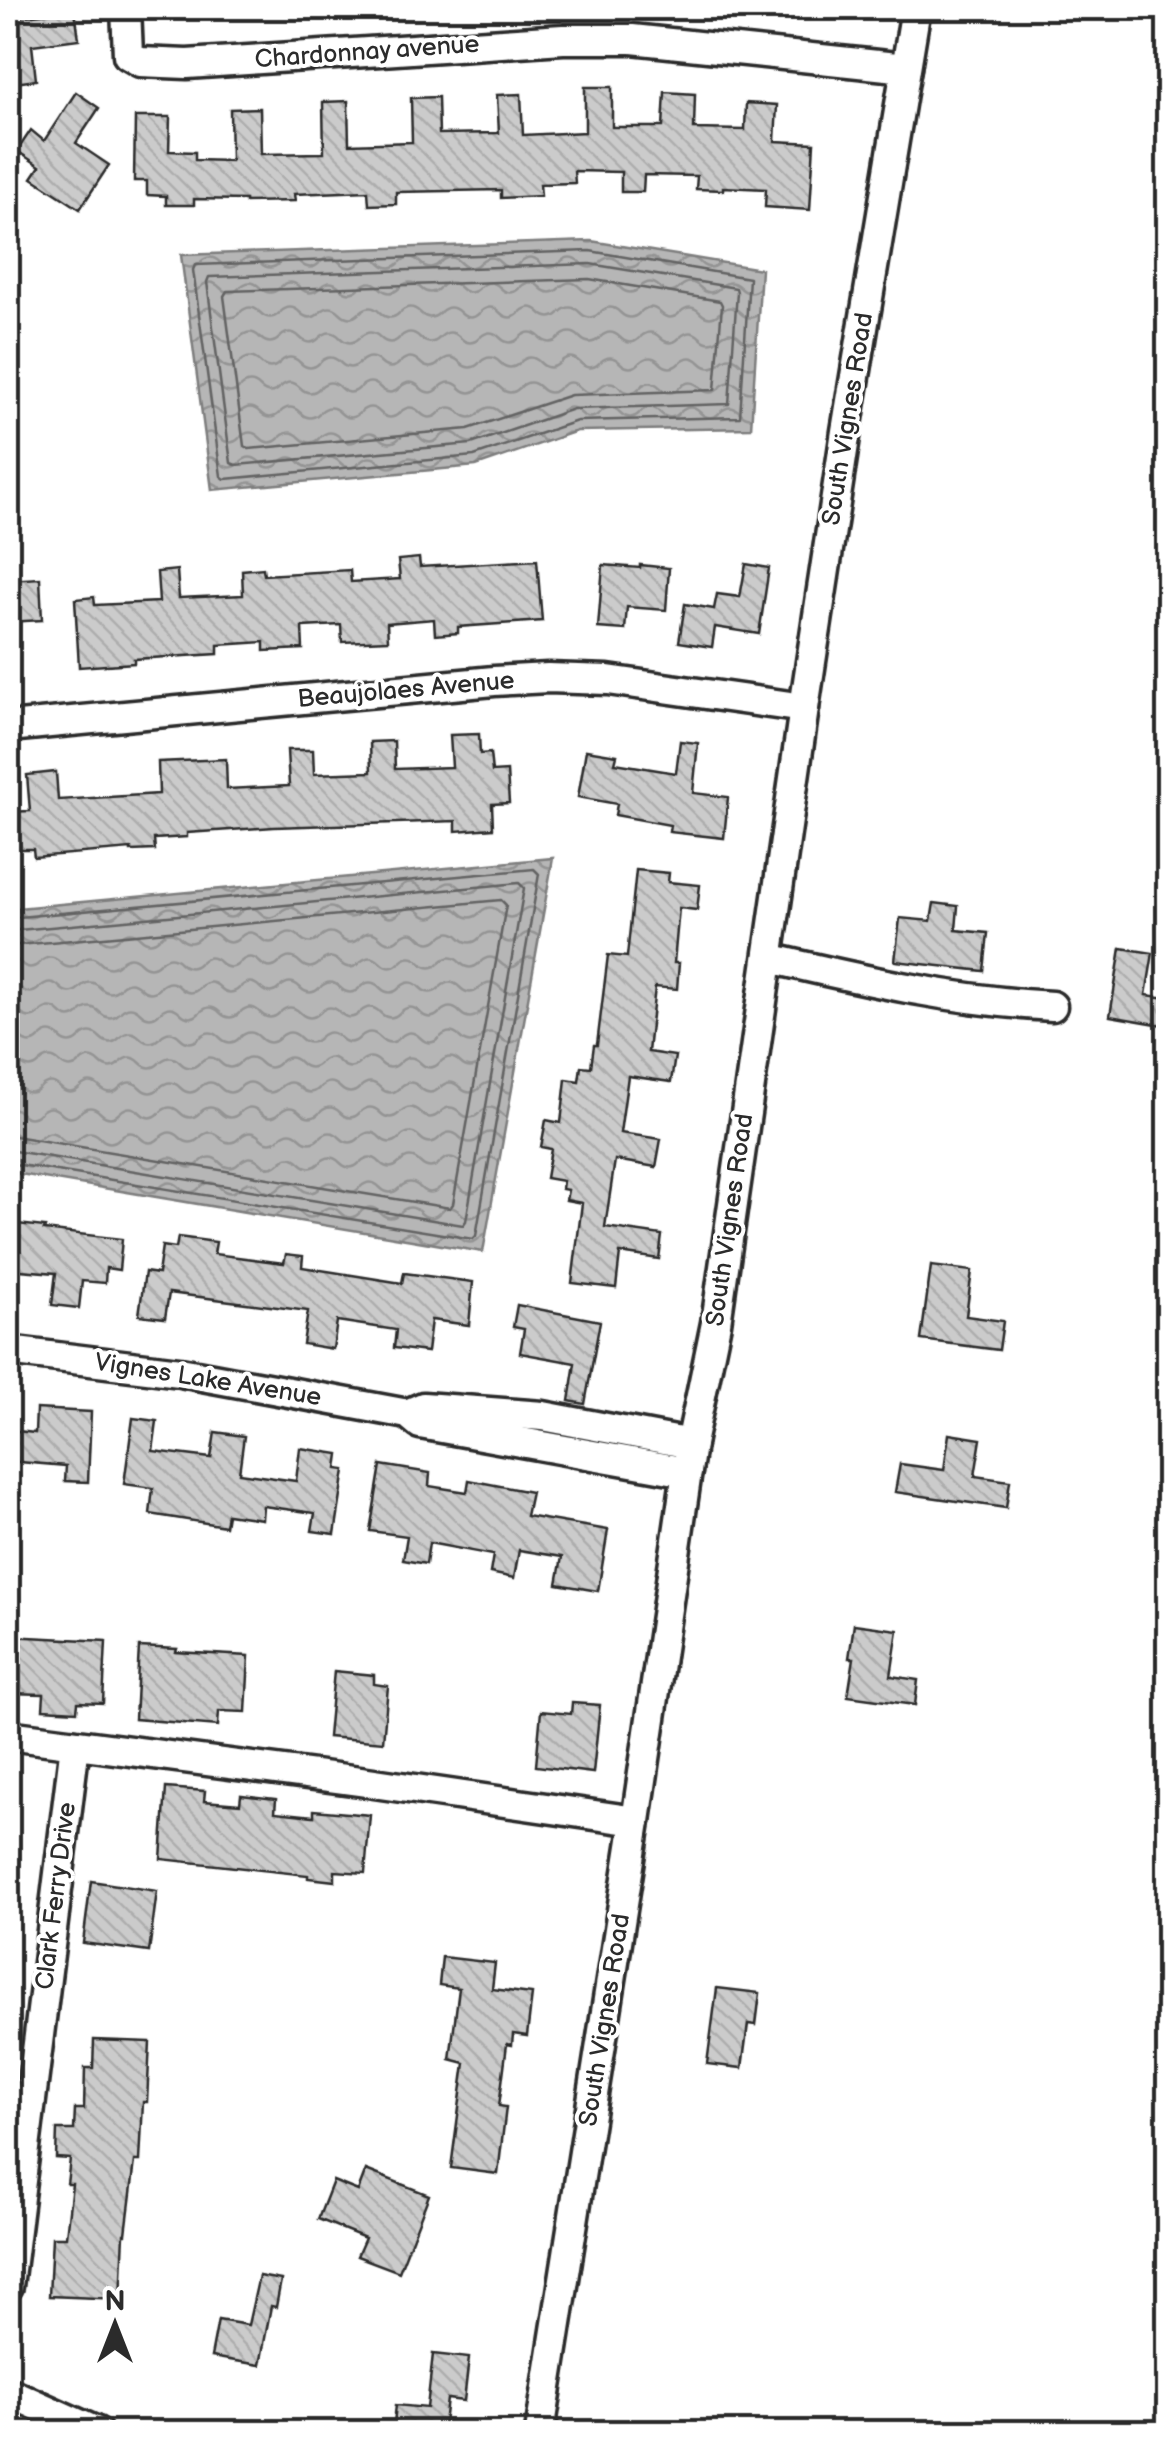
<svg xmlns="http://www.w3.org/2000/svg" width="1176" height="2440" viewBox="0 0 1176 2440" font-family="'Balsamiq Sans',sans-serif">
<defs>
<pattern id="water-waves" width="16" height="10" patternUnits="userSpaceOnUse" patternTransform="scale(2.5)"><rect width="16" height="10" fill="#b6b6b6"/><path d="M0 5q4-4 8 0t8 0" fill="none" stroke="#949494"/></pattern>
<pattern id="building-back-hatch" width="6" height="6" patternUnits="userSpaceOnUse" patternTransform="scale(2.5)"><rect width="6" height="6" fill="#cbcbcb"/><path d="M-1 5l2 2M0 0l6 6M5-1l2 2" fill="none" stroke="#aeaeae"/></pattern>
</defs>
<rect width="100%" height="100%" fill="#fff"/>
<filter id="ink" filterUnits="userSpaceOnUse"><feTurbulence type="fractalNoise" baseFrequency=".01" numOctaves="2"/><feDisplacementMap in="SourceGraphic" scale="20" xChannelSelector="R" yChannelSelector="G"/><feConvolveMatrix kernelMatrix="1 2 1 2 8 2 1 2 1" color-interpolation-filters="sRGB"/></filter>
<g filter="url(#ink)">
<g fill="url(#water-waves)" stroke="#7e7e7e" stroke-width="2.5">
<path d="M 591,241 L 761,269 L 751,428 L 577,431 L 476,466 L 212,490 L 181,255 Z"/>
<path d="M 553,858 L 483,1252 L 8,1172 L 8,909 Z"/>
</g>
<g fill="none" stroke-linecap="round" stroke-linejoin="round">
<g stroke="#636363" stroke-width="2.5">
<path d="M 590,251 L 749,278 L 740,417 L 577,421 L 474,456 L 225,479 L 221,476 L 193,270 L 195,265 Z"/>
<path d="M 590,264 L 736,288 L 737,292 L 729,404 L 573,409 L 471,444 L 236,465 L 231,463 L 207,282 L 209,277 Z"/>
<path d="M 589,279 L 720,301 L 722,305 L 715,390 L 571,395 L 468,429 L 249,449 L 244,446 L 224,296 L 227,291 Z"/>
<path d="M 8,918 L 534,869 L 539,874 L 476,1236 L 473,1239 L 8,1163"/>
<path d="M 8,931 L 519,883 L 524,888 L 466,1221 L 463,1225 L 8,1150"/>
<path d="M 8,946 L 501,900 L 506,905 L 453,1204 L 450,1208 L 8,1135"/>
</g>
</g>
<g fill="url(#building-back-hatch)" stroke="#2b2b2b" stroke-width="2.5">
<path d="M 75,10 L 79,39 L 32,45 L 36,80 L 8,84 L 8,18 Z"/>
<path d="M 585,87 L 612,87 L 612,127 L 663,127 L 665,92 L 695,94 L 694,129 L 745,130 L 746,103 L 777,105 L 775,141 L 814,143 L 810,210 L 765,207 L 766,189 L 723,187 L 723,190 L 696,189 L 697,176 L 644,175 L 643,192 L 621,192 L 621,172 L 574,171 L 575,183 L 540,184 L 541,196 L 501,198 L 501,190 L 396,192 L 396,204 L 369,205 L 368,191 L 294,194 L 295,201 L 245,202 L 245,200 L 194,199 L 194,205 L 166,205 L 166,196 L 147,195 L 147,181 L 134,181 L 135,117 L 170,117 L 169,151 L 195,152 L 195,160 L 231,161 L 230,109 L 260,108 L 261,154 L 324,153 L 323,102 L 348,101 L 349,144 L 412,142 L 411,98 L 438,97 L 439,134 L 499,133 L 497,95 L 521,94 L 523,135 L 585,132 Z"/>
<path d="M 76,92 L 99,108 L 76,143 L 109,165 L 80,209 L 32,178 L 40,166 L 17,151 L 31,130 L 44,141 Z"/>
<path d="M 419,558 L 420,567 L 537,560 L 542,621 L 458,627 L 458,633 L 435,635 L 434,619 L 387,623 L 388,640 L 342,642 L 341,625 L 302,627 L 303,649 L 264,651 L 264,642 L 218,645 L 218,654 L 134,659 L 134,663 L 79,667 L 75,599 L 94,597 L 95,605 L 159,602 L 157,572 L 177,570 L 179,598 L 243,595 L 242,570 L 263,568 L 264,575 L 350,570 L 351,582 L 400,579 L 398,560 Z"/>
<path d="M 746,564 L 769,568 L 759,634 L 715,627 L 712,647 L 679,642 L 685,604 L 714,609 L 717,594 L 740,597 Z"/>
<path d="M 603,565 L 640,568 L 640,565 L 669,568 L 666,610 L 627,607 L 625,630 L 598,628 Z"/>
<path d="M 40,578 L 42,620 L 8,622 L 8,580 Z"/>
<path d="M 479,734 L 480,754 L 490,753 L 492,772 L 507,771 L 509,803 L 492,804 L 493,828 L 456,831 L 456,821 L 274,827 L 187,833 L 187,837 L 154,839 L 155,850 L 131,851 L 131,849 L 34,857 L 33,849 L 8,849 L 8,812 L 30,811 L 27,775 L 56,772 L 58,800 L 159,794 L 158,762 L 226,759 L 227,789 L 289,786 L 287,750 L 313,750 L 314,774 L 371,772 L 370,742 L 394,741 L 395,769 L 452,767 L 450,735 Z"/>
<path d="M 680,741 L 698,743 L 693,793 L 728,797 L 724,838 L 669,832 L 670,825 L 615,815 L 617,804 L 578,797 L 586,750 L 617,755 L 615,763 L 676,773 Z"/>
<path d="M 636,870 L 669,873 L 668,882 L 700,885 L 697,910 L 679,908 L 674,963 L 679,963 L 677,989 L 655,987 L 648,1052 L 675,1056 L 671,1082 L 628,1076 L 620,1133 L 661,1139 L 656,1167 L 615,1160 L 605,1227 L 662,1235 L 659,1259 L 620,1253 L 616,1288 L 572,1283 L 582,1203 L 566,1200 L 568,1190 L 562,1189 L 563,1181 L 546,1178 L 551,1149 L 541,1147 L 546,1120 L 561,1123 L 566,1079 L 579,1081 L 581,1066 L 591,1067 L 594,1045 L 597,1045 L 608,955 L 627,957 Z"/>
<path d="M 934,903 L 958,906 L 956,930 L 988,933 L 984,971 L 895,961 L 900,918 L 931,921 Z"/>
<path d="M 1121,948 L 1153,953 L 1146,995 L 1168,998 L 1168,1026 L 1110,1016 Z"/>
<path d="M 8,1223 L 45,1227 L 44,1230 L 122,1239 L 119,1270 L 106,1268 L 105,1283 L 82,1281 L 79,1308 L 52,1305 L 56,1273 L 8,1269 Z"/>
<path d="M 178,1237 L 216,1242 L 214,1254 L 284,1263 L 286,1254 L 303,1256 L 302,1267 L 402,1283 L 404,1273 L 473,1282 L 469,1325 L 431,1320 L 427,1352 L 394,1348 L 396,1330 L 337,1321 L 333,1349 L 303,1344 L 308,1311 L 169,1293 L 165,1318 L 139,1315 L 145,1272 L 158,1274 L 162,1246 L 176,1248 Z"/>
<path d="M 931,1266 L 972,1271 L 966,1316 L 1003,1321 L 999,1350 L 921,1340 Z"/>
<path d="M 517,1305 L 600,1321 L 585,1404 L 569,1401 L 575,1363 L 520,1353 L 524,1329 L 513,1327 Z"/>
<path d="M 36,1409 L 91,1412 L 88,1482 L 65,1481 L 66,1466 L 8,1461 L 8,1430 L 35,1433 Z"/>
<path d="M 133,1418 L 157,1421 L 153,1451 L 211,1458 L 215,1432 L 244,1436 L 239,1473 L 296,1481 L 300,1448 L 339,1454 L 337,1469 L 345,1470 L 335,1534 L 312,1531 L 315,1513 L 263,1506 L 262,1519 L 227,1514 L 225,1526 L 150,1514 L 153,1488 L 124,1484 Z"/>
<path d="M 949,1434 L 981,1439 L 975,1476 L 1010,1481 L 1006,1508 L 895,1492 L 900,1464 L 944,1470 Z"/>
<path d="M 381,1465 L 430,1473 L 429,1486 L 467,1492 L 469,1480 L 531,1492 L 526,1516 L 608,1530 L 598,1591 L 557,1584 L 562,1557 L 519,1550 L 514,1578 L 490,1573 L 493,1555 L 429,1543 L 426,1564 L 403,1560 L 407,1536 L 370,1531 Z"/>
<path d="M 854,1624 L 898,1630 L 891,1676 L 918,1680 L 915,1705 L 848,1696 L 854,1658 L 849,1658 Z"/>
<path d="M 8,1636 L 106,1641 L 103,1703 L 78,1702 L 77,1711 L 43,1709 L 44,1694 L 8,1693 Z"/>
<path d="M 139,1647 L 177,1649 L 176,1652 L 249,1656 L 246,1712 L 219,1711 L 218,1726 L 135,1719 Z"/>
<path d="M 334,1671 L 374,1675 L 374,1684 L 388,1686 L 383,1742 L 328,1737 Z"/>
<path d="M 572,1703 L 600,1705 L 593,1773 L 536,1766 L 541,1711 L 571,1714 Z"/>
<path d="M 166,1788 L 205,1791 L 204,1801 L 240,1804 L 241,1795 L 276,1799 L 275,1812 L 314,1816 L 314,1810 L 370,1815 L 365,1873 L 335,1871 L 335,1881 L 308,1878 L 308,1875 L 161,1859 Z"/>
<path d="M 91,1881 L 157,1891 L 149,1952 L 83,1943 Z"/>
<path d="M 442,1957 L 495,1963 L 492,1989 L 532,1994 L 527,2036 L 513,2034 L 512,2045 L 507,2044 L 499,2106 L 506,2107 L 498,2174 L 451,2168 L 465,2063 L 450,2059 L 459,1988 L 439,1985 Z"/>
<path d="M 717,1988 L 760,1993 L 756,2025 L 748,2024 L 742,2068 L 707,2064 Z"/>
<path d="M 94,2040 L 150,2042 L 147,2102 L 143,2102 L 140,2161 L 135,2161 L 126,2234 L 124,2234 L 121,2299 L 49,2296 L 52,2237 L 66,2237 L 72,2184 L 67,2184 L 70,2159 L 56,2158 L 57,2130 L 74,2130 L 75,2109 L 84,2109 L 85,2068 L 93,2068 Z"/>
<path d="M 366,2170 L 429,2195 L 399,2272 L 357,2256 L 365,2238 L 318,2219 L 333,2181 L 358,2191 Z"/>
<path d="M 259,2276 L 281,2280 L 276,2307 L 271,2306 L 260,2365 L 211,2357 L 218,2320 L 248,2325 Z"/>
<path d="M 433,2354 L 469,2358 L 464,2401 L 447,2399 L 443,2432 L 393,2432 L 396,2405 L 427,2408 Z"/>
</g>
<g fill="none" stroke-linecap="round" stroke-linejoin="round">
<defs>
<g id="minor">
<path d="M 126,8 L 128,55 L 140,62 L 187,64 L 563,39 L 632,39 L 906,68"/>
<path d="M 8,727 L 494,681 L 548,678 L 608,680 L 804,708"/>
<path d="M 769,958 C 862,980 956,1001 1052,1006"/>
<path d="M 8,1351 L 180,1372 L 408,1414 L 420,1424 L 687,1472"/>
<path d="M 409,1413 L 423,1407 L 543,1416 L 691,1444"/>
<path d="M 8,1735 L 360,1781 L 636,1821"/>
<path d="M 8,2286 L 75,1744"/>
<path d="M 8,2392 L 97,2432"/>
<path d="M 540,2432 L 636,1821 L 691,1444 L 716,1323 L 804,708 L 846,431 L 916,8"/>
</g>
</defs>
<use href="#minor" stroke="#2b2b2b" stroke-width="35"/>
<use href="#minor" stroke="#fff" stroke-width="28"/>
</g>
</g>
<g text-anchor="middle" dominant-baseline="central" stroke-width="8" stroke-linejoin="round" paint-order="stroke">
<g font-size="25" fill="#2b2b2b" stroke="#fff">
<text transform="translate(367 52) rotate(-4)">Chardonnay avenue</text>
<text transform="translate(848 419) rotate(-81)">South Vignes Road</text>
<text transform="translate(406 690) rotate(-5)">Beaujolaes Avenue</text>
<text transform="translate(730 1220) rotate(-82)">South Vignes Road</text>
<text transform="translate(208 1380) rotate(9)">Vignes Lake Avenue</text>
<text transform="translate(56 1896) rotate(-83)">Clark Ferry Drive</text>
<text transform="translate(605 2020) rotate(-81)">South Vignes Road</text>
</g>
</g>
<rect width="1176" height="2440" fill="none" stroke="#fff" stroke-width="40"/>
<rect x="20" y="20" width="1136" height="2400" fill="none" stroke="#2b2b2b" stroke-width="4" filter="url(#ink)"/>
<g transform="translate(115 2325)" stroke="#ffffff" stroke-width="8" paint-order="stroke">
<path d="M0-8L18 38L0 25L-18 38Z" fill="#2b2b2b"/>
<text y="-15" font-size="28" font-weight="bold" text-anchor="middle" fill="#2b2b2b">N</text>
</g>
</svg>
